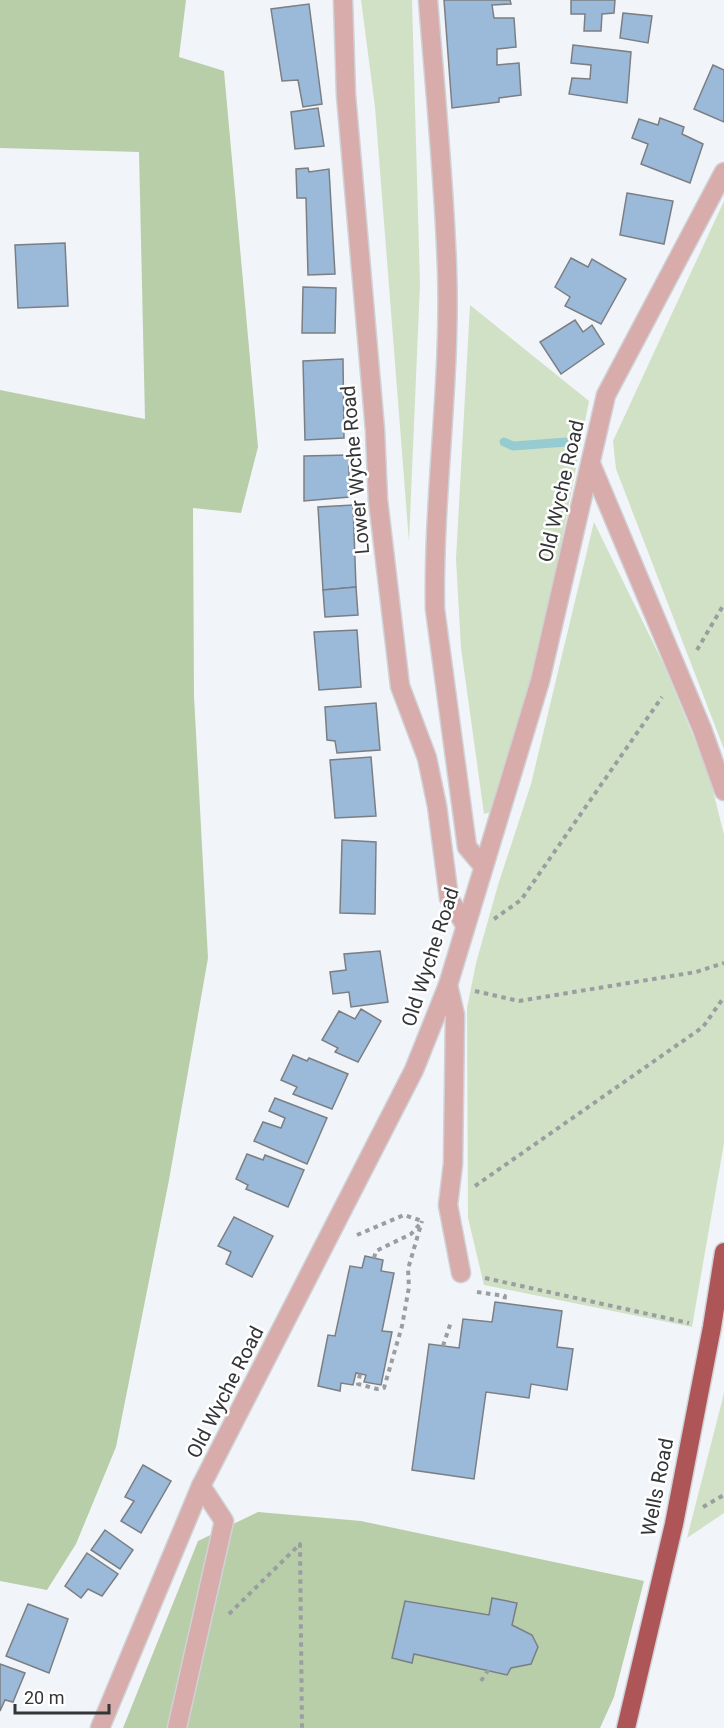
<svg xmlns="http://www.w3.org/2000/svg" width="724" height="1728" viewBox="0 0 724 1728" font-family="Roboto,sans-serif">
<rect width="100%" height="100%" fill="#f1f5f9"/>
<g fill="#d1e1c6">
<path d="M 361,0 L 412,0 L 420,284 L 409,542 L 375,107 Z"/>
<path d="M 724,201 L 724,749 L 616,469 L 613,441 Z"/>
<path d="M 470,305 L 589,401 L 542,642 L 494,811 L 484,814 L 461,648 L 456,559 Z"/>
<path d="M 594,522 L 664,665 L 709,775 L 724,835 L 724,1143 L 692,1327 L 484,1285 L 468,1218 L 467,1008 L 476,963 L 498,885 L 531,784 Z"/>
<path d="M 724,1392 L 724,1513 L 687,1538 L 722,1401 Z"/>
</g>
<g fill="#b8cea9">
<path d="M 0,0 L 186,0 L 179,57 L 224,71 L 258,447 L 241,513 L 193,508 L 194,696 L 208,958 L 169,1180 L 116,1447 L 76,1544 L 47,1590 L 0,1581 L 0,390 L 145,419 L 139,152 L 0,148 Z"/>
<path d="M 258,1512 L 361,1521 L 644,1581 L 614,1697 L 600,1728 L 123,1728 L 198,1541 Z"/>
</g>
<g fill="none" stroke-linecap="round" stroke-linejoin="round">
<path stroke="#96ccd1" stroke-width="9" d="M 504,442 L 513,446 L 567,442"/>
</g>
<g fill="#9bb9d9" stroke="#7b7f83" stroke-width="1.5">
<path d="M 444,0 L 510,0 L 511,4 L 492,5 L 494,18 L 514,18 L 516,47 L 497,49 L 497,65 L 519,63 L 521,95 L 499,98 L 499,102 L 452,108 Z"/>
<path d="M 571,0 L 615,0 L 614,13 L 602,14 L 601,31 L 584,31 L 585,14 L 571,14 Z"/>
<path d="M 309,4 L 322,104 L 303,107 L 298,80 L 282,81 L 271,9 Z"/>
<path d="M 623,13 L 652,16 L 648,43 L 620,38 Z"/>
<path d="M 573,45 L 631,52 L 627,103 L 569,94 L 572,78 L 590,79 L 591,65 L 571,63 Z"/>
<path d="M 713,65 L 724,70 L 724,122 L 694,109 Z"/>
<path d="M 318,108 L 324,146 L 295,149 L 291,112 Z"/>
<path d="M 660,118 L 684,127 L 682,134 L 703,144 L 690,183 L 641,164 L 648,144 L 632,138 L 639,119 L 658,125 Z"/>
<path d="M 308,168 L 309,172 L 329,169 L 335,274 L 308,275 L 306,198 L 297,198 L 296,169 Z"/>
<path d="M 627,193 L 673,201 L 664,244 L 620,235 Z"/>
<path d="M 65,243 L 68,306 L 18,308 L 15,245 Z"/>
<path d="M 571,258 L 588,267 L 592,259 L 626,279 L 601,324 L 565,306 L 570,297 L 555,287 Z"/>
<path d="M 303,287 L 336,288 L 335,333 L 302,333 Z"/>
<path d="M 575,320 L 583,332 L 592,325 L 604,344 L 561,374 L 540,342 Z"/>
<path d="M 343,359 L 344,438 L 305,440 L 303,361 Z"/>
<path d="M 349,455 L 349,497 L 304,501 L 304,456 Z"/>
<path d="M 353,505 L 356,587 L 323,590 L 318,507 Z"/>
<path d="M 356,587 L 358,615 L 325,617 L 323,590 Z"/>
<path d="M 357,630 L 361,687 L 319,690 L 314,632 Z"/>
<path d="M 376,703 L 380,750 L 337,753 L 335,741 L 327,740 L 325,707 Z"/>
<path d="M 371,757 L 376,816 L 335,818 L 330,760 Z"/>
<path d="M 342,840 L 376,842 L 375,914 L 340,913 Z"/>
<path d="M 380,951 L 388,1002 L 351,1007 L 349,992 L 333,994 L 330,972 L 346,970 L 344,954 Z"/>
<path d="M 361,1009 L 381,1021 L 358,1062 L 335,1052 L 338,1048 L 322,1040 L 339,1011 L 355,1019 Z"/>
<path d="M 293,1055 L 307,1061 L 309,1058 L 348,1074 L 332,1109 L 293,1094 L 297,1087 L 281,1080 Z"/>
<path d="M 275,1098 L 327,1118 L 307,1164 L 254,1141 L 263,1122 L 281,1128 L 285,1118 L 269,1111 Z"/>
<path d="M 247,1154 L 263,1160 L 265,1155 L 304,1170 L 288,1207 L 246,1189 L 248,1185 L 236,1179 Z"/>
<path d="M 234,1217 L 273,1236 L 252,1277 L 226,1264 L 231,1252 L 218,1246 Z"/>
<path d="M 365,1256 L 383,1260 L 381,1271 L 394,1273 L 382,1331 L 392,1332 L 381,1385 L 364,1382 L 366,1375 L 356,1373 L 353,1385 L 341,1383 L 340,1391 L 318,1386 L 328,1335 L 335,1336 L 350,1266 L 362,1268 Z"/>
<path d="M 495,1302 L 562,1311 L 557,1347 L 573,1349 L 567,1390 L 531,1384 L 529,1398 L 486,1392 L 474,1479 L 412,1470 L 429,1344 L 459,1348 L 463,1319 L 492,1322 Z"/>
<path d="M 143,1465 L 171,1481 L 141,1533 L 121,1521 L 134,1501 L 125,1497 Z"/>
<path d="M 105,1530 L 133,1550 L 120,1569 L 91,1550 Z"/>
<path d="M 87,1553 L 118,1574 L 102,1596 L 88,1589 L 81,1598 L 65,1586 Z"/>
<path d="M 492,1598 L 517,1603 L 512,1625 L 532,1635 L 538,1647 L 531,1664 L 511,1668 L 507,1675 L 414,1654 L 412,1663 L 392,1658 L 405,1601 L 489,1615 Z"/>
<path d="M 28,1604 L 68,1619 L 49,1673 L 6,1656 Z"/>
<path d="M 0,1664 L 25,1673 L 13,1702 L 5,1700 L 0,1711 Z"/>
</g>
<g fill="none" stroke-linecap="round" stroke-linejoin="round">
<defs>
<g id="street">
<path d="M 343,0 L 346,95 L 375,430 L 378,500 L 400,686 L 427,758 L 437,806 L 449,898 L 465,925"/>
<path d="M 428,0 C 435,89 444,179 447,268 C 451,382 433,496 435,609 L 467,847 L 483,866"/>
<path d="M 591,464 L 702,729 L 724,791"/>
<path d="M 448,985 L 455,1015 L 453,1164 L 448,1205 L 461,1273"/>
<path d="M 100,1728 L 201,1486 L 414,1070 L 448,985 L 540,681 L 606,395 L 724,172"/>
<path d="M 177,1728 L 224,1521 L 201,1486"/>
</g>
<path id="highway" d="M 626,1728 L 674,1524 L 712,1327 L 724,1252"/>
</defs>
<use href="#street" stroke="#cfd2d6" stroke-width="21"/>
<use href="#highway" stroke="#cfd2d6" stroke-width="21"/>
<g stroke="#9b9ea1" stroke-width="4" stroke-dasharray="4.5 4.5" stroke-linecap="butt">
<path d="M 697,650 L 724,604"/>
<path d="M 494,919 L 521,900 L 662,697"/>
<path d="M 475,991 L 519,1001 L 696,972 L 724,963"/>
<path d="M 475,1186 L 703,1027 L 724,997"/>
<path d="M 357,1235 L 404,1215 L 422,1221"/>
<path d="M 374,1258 L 376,1251 L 411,1234 L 420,1224"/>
<path d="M 485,1278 L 689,1323"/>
<path d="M 477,1292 L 505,1296 L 504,1303"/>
<path d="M 443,1346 L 451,1322"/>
<path d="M 360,1374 L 358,1384 L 377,1389 L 384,1388 L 402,1326 L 409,1287 L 408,1269 L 422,1221"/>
<path d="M 703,1507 L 724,1495"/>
<path d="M 229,1614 L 300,1544 L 302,1728"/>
<path d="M 481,1681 L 489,1669"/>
</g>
<use href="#street" stroke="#d8acab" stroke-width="18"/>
<use href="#highway" stroke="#ae5557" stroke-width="18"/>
</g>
<g text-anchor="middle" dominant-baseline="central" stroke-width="5" stroke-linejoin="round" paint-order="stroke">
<g font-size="20" fill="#333536" stroke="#fff">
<text transform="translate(355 470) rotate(-95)">Lower Wyche Road</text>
<text transform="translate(561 491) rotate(-77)">Old Wyche Road</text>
<text transform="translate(430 957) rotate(-72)">Old Wyche Road</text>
<text transform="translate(225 1392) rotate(-63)">Old Wyche Road</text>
<text transform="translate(657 1487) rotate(-79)">Wells Road</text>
</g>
</g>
<path d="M15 1704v9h94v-9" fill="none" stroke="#333536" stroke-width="3"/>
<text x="24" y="1704" font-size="18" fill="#333536" stroke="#ffffff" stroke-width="4.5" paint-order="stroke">20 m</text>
</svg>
